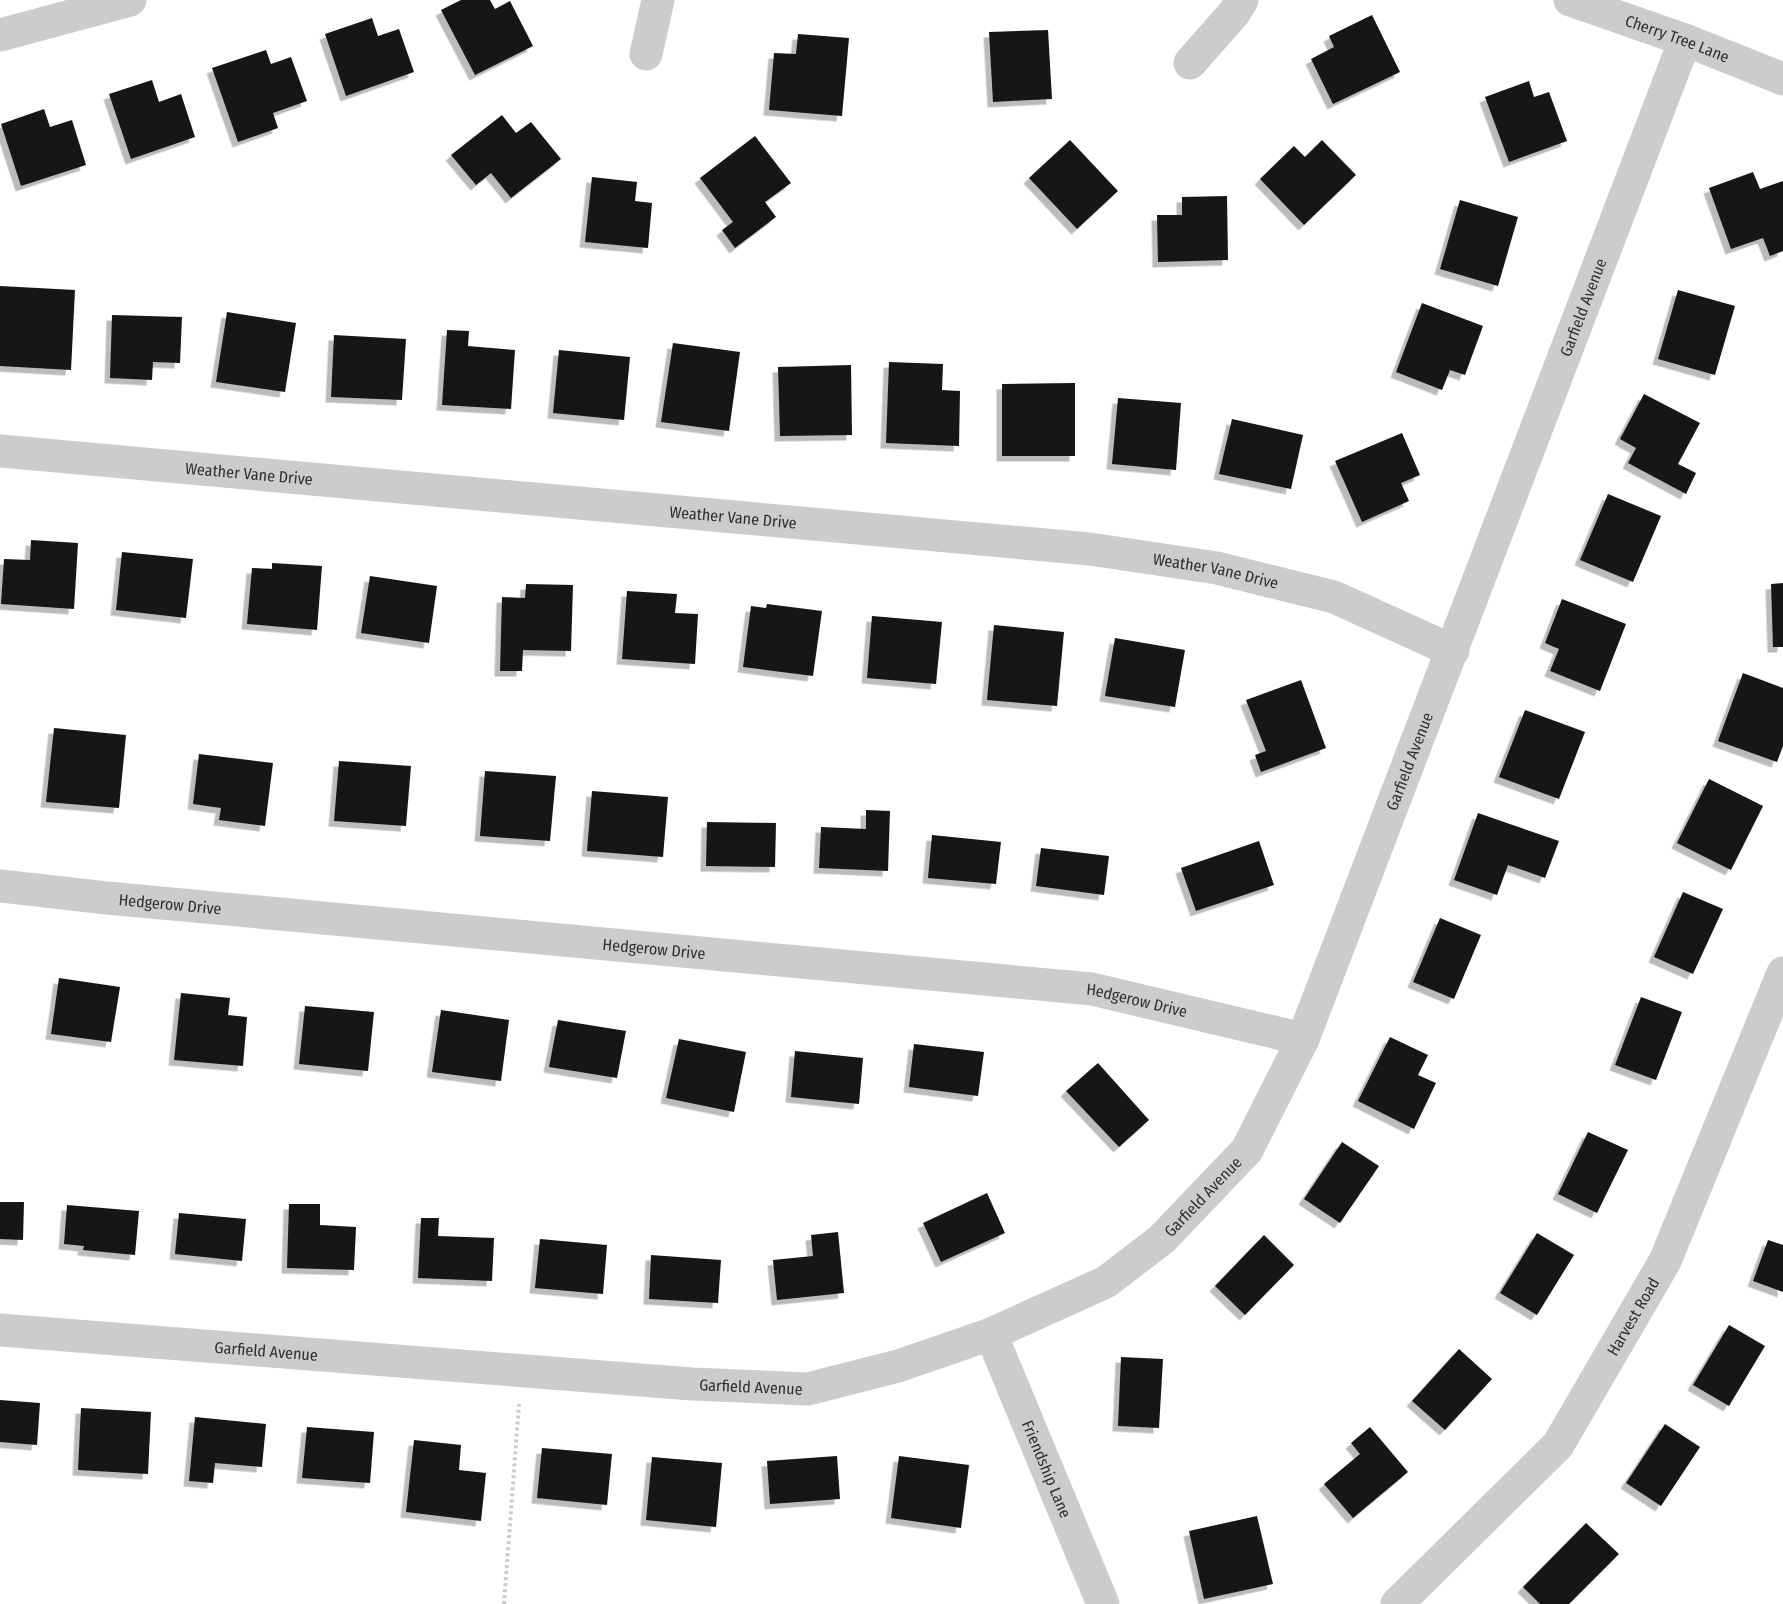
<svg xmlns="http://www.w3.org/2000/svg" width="1783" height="1604" viewBox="0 0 1783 1604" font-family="'Fira Sans Condensed',sans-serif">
<defs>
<filter id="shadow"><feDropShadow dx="-5.5" dy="5.5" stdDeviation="0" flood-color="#0004"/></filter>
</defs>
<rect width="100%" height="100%" fill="#fff"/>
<g fill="#161616" filter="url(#shadow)">
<path d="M 461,0 L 490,0 L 495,9 L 510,1 L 533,46 L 475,75 L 441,10 Z"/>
<path d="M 1372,15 L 1400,72 L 1333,104 L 1311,59 L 1334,47 L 1329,36 Z"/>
<path d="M 372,18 L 378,36 L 399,29 L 414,72 L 346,96 L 325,34 Z"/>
<path d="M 1048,30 L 1052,99 L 993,102 L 989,32 Z"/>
<path d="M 798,34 L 849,38 L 842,116 L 769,110 L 774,53 L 796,54 Z"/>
<path d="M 266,50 L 271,64 L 291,57 L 307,101 L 273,113 L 278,128 L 238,142 L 212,68 Z"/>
<path d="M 152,80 L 159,102 L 181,94 L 195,137 L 131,159 L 109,94 Z"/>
<path d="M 1529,81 L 1534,97 L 1549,92 L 1567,141 L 1509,162 L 1485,97 Z"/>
<path d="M 44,109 L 50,127 L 72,120 L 86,165 L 21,186 L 1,124 Z"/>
<path d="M 502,115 L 516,133 L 531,122 L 561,159 L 511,198 L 491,173 L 476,185 L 451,155 Z"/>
<path d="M 755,136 L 791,183 L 765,202 L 776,217 L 735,248 L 722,230 L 733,222 L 700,178 Z"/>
<path d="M 1070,140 L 1118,191 L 1077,229 L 1029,178 Z"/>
<path d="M 1322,140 L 1356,175 L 1304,225 L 1260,179 L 1294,146 L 1305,157 Z"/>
<path d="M 1753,172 L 1760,189 L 1783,181 L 1783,251 L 1770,256 L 1763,238 L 1731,249 L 1709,188 Z"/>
<path d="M 592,177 L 637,182 L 635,201 L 652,203 L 648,248 L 585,242 Z"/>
<path d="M 1227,196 L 1228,260 L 1158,262 L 1157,215 L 1182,215 L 1182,197 Z"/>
<path d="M 1460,200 L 1518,217 L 1498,286 L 1440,269 Z"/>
<path d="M 0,286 L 75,290 L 71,370 L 0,366 Z"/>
<path d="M 1678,290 L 1735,306 L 1715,375 L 1658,359 Z"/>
<path d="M 1422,303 L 1483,326 L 1465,375 L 1450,370 L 1442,390 L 1396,372 Z"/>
<path d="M 227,312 L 296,323 L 285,392 L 216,382 Z"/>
<path d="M 112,315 L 182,317 L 180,363 L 153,362 L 152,380 L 110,378 Z"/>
<path d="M 447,330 L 469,331 L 468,346 L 515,350 L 511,409 L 442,405 Z"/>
<path d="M 334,335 L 406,339 L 402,400 L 331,397 Z"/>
<path d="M 673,343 L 740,352 L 729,431 L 661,422 Z"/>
<path d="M 559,350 L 630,357 L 624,420 L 553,413 Z"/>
<path d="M 889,362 L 943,364 L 942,390 L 960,391 L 959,446 L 886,443 Z"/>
<path d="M 851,365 L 852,435 L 780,436 L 778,367 Z"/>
<path d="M 1075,383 L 1075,456 L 1002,456 L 1002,384 Z"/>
<path d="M 1644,394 L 1700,423 L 1678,464 L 1696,473 L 1686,494 L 1628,463 L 1636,448 L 1620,439 Z"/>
<path d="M 1118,398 L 1181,403 L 1176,470 L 1112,464 Z"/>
<path d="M 1232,419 L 1303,435 L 1291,489 L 1219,474 Z"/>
<path d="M 1402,433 L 1420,475 L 1401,483 L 1409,501 L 1362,522 L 1335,461 Z"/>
<path d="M 1608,494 L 1661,516 L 1633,582 L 1580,560 Z"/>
<path d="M 31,540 L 78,543 L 74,609 L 1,604 L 4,559 L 30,560 Z"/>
<path d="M 122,552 L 193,559 L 186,618 L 116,610 Z"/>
<path d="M 272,563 L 322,566 L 317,630 L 247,624 L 252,568 L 272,569 Z"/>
<path d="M 370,576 L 437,586 L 429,643 L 361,633 Z"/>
<path d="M 1783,583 L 1783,647 L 1773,647 L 1771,584 Z"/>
<path d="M 526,584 L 573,585 L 571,651 L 523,650 L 522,671 L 500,671 L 502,597 L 525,598 Z"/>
<path d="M 627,591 L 677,594 L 675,613 L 698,614 L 695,664 L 622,659 Z"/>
<path d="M 1562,599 L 1626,624 L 1600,691 L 1550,671 L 1559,649 L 1545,643 Z"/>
<path d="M 767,604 L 822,611 L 813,676 L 743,667 L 751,606 L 766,608 Z"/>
<path d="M 872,616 L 942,622 L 936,684 L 867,678 Z"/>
<path d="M 994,625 L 1064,632 L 1057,706 L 987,700 Z"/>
<path d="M 1115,638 L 1185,650 L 1175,707 L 1105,696 Z"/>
<path d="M 1743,673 L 1783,688 L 1783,746 L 1777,762 L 1718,741 Z"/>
<path d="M 1301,680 L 1326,748 L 1261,772 L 1255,755 L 1266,751 L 1246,700 Z"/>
<path d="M 1525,710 L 1585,732 L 1559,799 L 1499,777 Z"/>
<path d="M 54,728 L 126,735 L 119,808 L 46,802 Z"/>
<path d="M 199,754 L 273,763 L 265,826 L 219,820 L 221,808 L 193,804 Z"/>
<path d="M 339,761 L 411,766 L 406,826 L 334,821 Z"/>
<path d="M 485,771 L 556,776 L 550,841 L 480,836 Z"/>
<path d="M 1709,779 L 1763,806 L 1731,870 L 1677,843 Z"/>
<path d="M 592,791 L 668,797 L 663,857 L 587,851 Z"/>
<path d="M 866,810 L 890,811 L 888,871 L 819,868 L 821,827 L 866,829 Z"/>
<path d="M 1478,813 L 1559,841 L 1545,878 L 1508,865 L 1497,895 L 1454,880 Z"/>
<path d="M 707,822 L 776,823 L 775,867 L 706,866 Z"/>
<path d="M 932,835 L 1001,842 L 996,884 L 928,878 Z"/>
<path d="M 1259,841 L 1274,885 L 1196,911 L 1181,868 Z"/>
<path d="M 1041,848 L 1109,856 L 1104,895 L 1036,886 Z"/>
<path d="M 1683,892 L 1723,909 L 1693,974 L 1654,957 Z"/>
<path d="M 1440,918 L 1481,935 L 1454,999 L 1413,982 Z"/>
<path d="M 59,978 L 120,987 L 111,1042 L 51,1034 Z"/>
<path d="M 181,993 L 230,998 L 228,1015 L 247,1017 L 243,1066 L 174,1060 Z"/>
<path d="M 1641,997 L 1682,1012 L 1656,1080 L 1615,1065 Z"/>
<path d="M 305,1006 L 374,1012 L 368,1071 L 299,1064 Z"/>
<path d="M 441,1010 L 509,1020 L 501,1081 L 432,1072 Z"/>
<path d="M 558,1020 L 626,1031 L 617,1078 L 549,1067 Z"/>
<path d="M 1390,1037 L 1428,1055 L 1418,1075 L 1436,1083 L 1414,1129 L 1358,1101 Z"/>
<path d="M 679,1039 L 746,1052 L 734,1112 L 666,1098 Z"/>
<path d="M 914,1044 L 984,1052 L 978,1096 L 909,1087 Z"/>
<path d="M 795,1051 L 863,1058 L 859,1104 L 791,1097 Z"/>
<path d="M 1098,1063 L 1149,1120 L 1119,1147 L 1066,1091 Z"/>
<path d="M 1588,1132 L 1628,1150 L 1597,1213 L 1558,1194 Z"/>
<path d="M 1342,1142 L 1379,1166 L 1340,1223 L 1304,1199 Z"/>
<path d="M 987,1193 L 1005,1233 L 941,1262 L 923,1223 Z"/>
<path d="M 0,1202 L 24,1202 L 23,1240 L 0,1239 Z"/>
<path d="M 289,1204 L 320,1204 L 320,1225 L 356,1227 L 354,1270 L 287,1268 Z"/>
<path d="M 67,1205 L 139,1211 L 135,1255 L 83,1250 L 84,1246 L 64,1244 Z"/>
<path d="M 179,1213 L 246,1219 L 242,1261 L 175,1254 Z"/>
<path d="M 421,1218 L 439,1218 L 438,1236 L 494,1238 L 492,1281 L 418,1278 Z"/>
<path d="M 838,1232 L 844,1293 L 777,1300 L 773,1260 L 813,1256 L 811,1235 Z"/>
<path d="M 1537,1233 L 1574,1255 L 1537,1315 L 1500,1293 Z"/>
<path d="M 1264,1235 L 1294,1265 L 1245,1315 L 1215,1286 Z"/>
<path d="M 540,1239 L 607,1245 L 603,1294 L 535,1288 Z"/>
<path d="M 1768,1240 L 1783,1245 L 1783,1292 L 1753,1281 Z"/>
<path d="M 651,1255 L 721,1260 L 718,1303 L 649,1299 Z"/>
<path d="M 1729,1325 L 1765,1346 L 1729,1406 L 1693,1385 Z"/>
<path d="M 1459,1349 L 1492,1379 L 1445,1430 L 1412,1401 Z"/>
<path d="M 1121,1357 L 1163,1359 L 1159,1428 L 1118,1426 Z"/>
<path d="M 0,1400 L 40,1403 L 37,1445 L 0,1442 Z"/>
<path d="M 81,1408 L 151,1412 L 148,1474 L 78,1470 Z"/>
<path d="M 195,1417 L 266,1424 L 262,1467 L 215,1463 L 213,1483 L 189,1481 Z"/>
<path d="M 1665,1424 L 1700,1447 L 1661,1506 L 1626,1483 Z"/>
<path d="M 307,1427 L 374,1432 L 370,1483 L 302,1478 Z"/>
<path d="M 1370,1427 L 1408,1472 L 1353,1518 L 1324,1484 L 1360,1454 L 1351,1443 Z"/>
<path d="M 414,1440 L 461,1445 L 459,1470 L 486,1473 L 481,1521 L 406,1512 Z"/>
<path d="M 542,1448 L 612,1454 L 607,1505 L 537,1498 Z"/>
<path d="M 837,1456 L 840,1499 L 770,1504 L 767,1461 Z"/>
<path d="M 899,1456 L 969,1465 L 961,1528 L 891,1518 Z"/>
<path d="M 652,1457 L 722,1463 L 716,1527 L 646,1520 Z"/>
<path d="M 1257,1516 L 1273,1584 L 1204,1599 L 1189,1531 Z"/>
<path d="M 1586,1523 L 1619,1554 L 1569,1604 L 1540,1604 L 1523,1587 Z"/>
</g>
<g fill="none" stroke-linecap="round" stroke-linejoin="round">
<path stroke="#ccc" stroke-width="4" stroke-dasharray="3 3" stroke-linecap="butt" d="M 504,1604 L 519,1404"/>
<g stroke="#ccc" stroke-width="33">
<path id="s1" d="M 1570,0 L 1685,40 L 1783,79"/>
<path d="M 0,35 L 130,0"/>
<path d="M 646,54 L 658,0"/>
<path d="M 1190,63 L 1234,13 L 1242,0"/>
<path id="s2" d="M 0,451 L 1090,549 L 1217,568 L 1334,597 L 1453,651"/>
<path id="s3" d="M 0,886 L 107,898 L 1092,989 L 1303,1039"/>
<path id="s4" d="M 0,1330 L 692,1384 L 808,1389 L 898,1366 L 991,1334 L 1106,1282 L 1162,1239 L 1247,1150 L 1303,1039 L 1685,40"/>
<path id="s5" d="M 991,1334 L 1103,1604"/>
<path id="s6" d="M 1397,1604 L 1558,1445 L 1665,1261 L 1783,973"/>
</g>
</g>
<g text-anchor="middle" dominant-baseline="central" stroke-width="6" stroke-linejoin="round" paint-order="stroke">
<g font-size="16" fill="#2f2f2f" stroke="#fff">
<text stroke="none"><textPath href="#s1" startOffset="114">Cherry Tree Lane</textPath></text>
<text stroke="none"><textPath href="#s4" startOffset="2229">Garfield Avenue</textPath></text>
<text stroke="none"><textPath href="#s2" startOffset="250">Weather Vane Drive</textPath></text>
<text stroke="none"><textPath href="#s2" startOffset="736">Weather Vane Drive</textPath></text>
<text stroke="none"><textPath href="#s2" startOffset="1222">Weather Vane Drive</textPath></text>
<text stroke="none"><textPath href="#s4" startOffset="1743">Garfield Avenue</textPath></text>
<text stroke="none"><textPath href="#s3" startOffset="171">Hedgerow Drive</textPath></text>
<text stroke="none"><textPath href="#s3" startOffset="657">Hedgerow Drive</textPath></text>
<text stroke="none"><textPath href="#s3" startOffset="1143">Hedgerow Drive</textPath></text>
<text stroke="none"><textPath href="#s4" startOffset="1257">Garfield Avenue</textPath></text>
<text stroke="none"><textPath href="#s6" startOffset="375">Harvest Road</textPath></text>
<text stroke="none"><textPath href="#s4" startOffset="267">Garfield Avenue</textPath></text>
<text stroke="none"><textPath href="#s4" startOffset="753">Garfield Avenue</textPath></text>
<text stroke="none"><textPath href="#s5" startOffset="146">Friendship Lane</textPath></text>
</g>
</g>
</svg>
